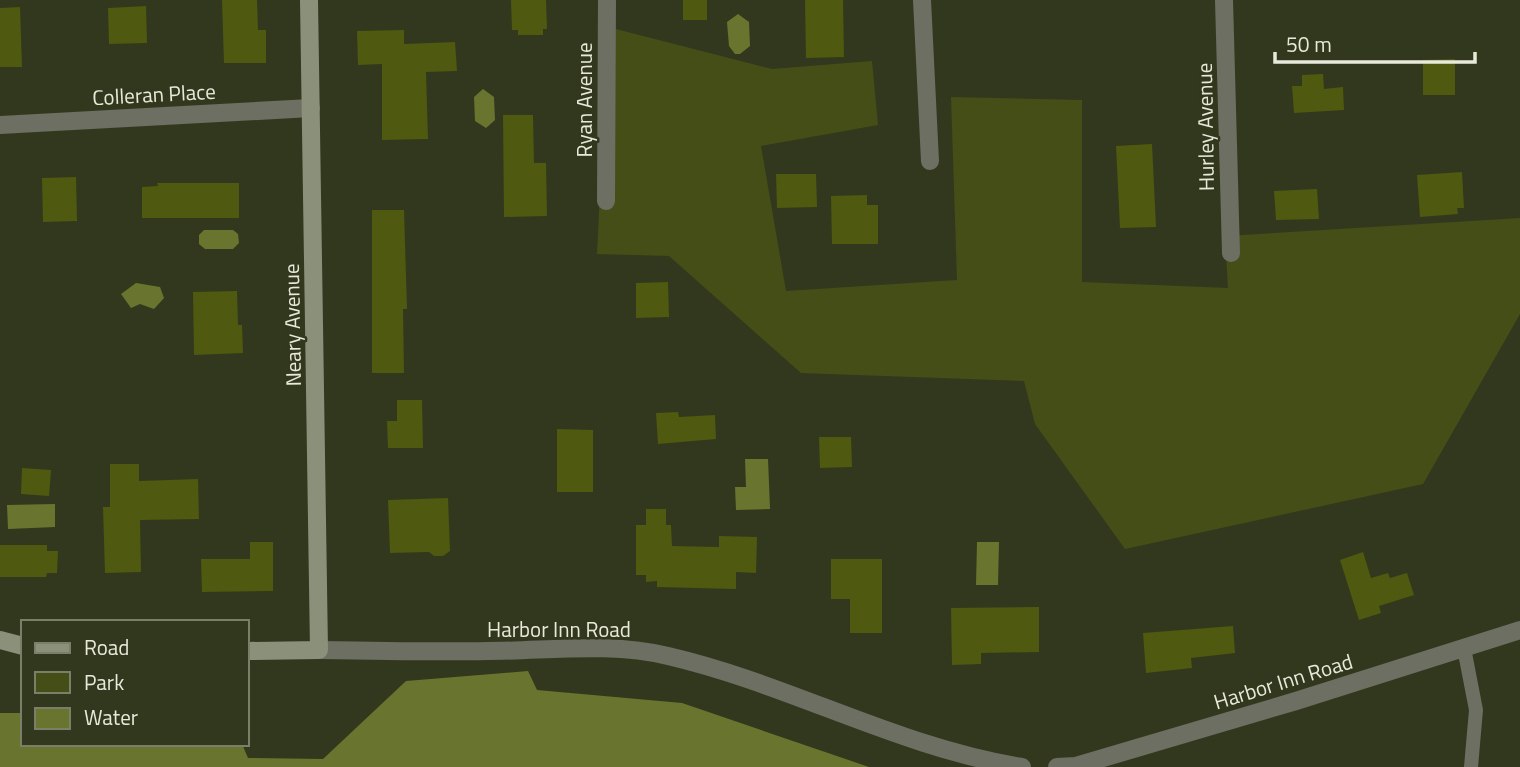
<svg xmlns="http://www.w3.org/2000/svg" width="1520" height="767" viewBox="0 0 1520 767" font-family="'Titillium Web',sans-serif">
<rect width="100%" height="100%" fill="#32381d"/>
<path fill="#454e17" d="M 608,27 L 772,69 L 872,61 L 878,125 L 761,146 L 786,291 L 957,280 L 951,97 L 1082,100 L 1082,282 L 1228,288 L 1225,236 L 1520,218 L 1520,314 L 1423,484 L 1125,549 L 1035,424 L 1024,381 L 801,373 L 669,256 L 597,254 Z"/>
<g fill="#69752f">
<path d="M 738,14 L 749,22 L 750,46 L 740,54 L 735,54 L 729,46 L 727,22 Z"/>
<path d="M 483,89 L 494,97 L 495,120 L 486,128 L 475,121 L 474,97 Z"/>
<path d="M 204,230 L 233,230 L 238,234 L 239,243 L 233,249 L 205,249 L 199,244 L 199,235 Z"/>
<path d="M 136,283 L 160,287 L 164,298 L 154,309 L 140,304 L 131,308 L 121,294 Z"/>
<path d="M 745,459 L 768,459 L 770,509 L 736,510 L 735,487 L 746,487 Z"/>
<path d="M 55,504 L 55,527 L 8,529 L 7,505 Z"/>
<path d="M 977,542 L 999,542 L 998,585 L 976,585 Z"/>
<path d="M 528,671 L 537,690 L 682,703 L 869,767 L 0,767 L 0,713 L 23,713 L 23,744 L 242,744 L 248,758 L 323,759 L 406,681 Z"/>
</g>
<g fill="#4f590f">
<path d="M 222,0 L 257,0 L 258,30 L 266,30 L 266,63 L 224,63 Z"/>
<path d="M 511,0 L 546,0 L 547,29 L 543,29 L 543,35 L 518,35 L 518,30 L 512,30 Z"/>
<rect x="683" y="0" width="24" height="20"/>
<path d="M 805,0 L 843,0 L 844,57 L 806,58 Z"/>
<path d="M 146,6 L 147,43 L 109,44 L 108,8 Z"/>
<path d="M 20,7 L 22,67 L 0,67 L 0,8 Z"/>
<path d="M 404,30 L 404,44 L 455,42 L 457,71 L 426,72 L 428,139 L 382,140 L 382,64 L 358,65 L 357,31 Z"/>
<path d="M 1455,59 L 1455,95 L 1423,95 L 1423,60 Z"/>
<path d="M 1323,74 L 1324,89 L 1343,87 L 1344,110 L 1294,113 L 1292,86 L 1302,86 L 1302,75 Z"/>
<path d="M 503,115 L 533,115 L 534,163 L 546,163 L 547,216 L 504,217 Z"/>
<path d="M 1152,144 L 1156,227 L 1120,228 L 1116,146 Z"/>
<path d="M 1462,172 L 1464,208 L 1457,208 L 1458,214 L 1420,217 L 1417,175 Z"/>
<path d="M 776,174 L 816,174 L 817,207 L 777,208 Z"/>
<path d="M 76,177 L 77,221 L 43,222 L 42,178 Z"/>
<path d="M 157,183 L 239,183 L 239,218 L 142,218 L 142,187 L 158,186 Z"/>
<path d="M 1317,189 L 1319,219 L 1276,220 L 1274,191 Z"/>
<path d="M 867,195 L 867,205 L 878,205 L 878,244 L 832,244 L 831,196 Z"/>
<path d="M 372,210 L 404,210 L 407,309 L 403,309 L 404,373 L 372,373 Z"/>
<path d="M 668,282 L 669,317 L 636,318 L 636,283 Z"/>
<path d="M 237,291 L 238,325 L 242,325 L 243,353 L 194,355 L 193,292 Z"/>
<path d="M 397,400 L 422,400 L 423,448 L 388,448 L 387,421 L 397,421 Z"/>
<path d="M 678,412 L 679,417 L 715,415 L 716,439 L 658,444 L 656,413 Z"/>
<path d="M 557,429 L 593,430 L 593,492 L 557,492 Z"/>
<path d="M 819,437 L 851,437 L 852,467 L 820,468 Z"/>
<path d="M 110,464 L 139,464 L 139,481 L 198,479 L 199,519 L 140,520 L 141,572 L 105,573 L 103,507 L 110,507 Z"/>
<path d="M 22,468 L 51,470 L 49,496 L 21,494 Z"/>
<path d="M 448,498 L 450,551 L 443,556 L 434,556 L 429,552 L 390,553 L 388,500 Z"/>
<path d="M 646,509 L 666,509 L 666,525 L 671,525 L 672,546 L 719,547 L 719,536 L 757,537 L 756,573 L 736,572 L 736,589 L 657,587 L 657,581 L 646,582 L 646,575 L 636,575 L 636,525 L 646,525 Z"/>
<path d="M 250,542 L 273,542 L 273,591 L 202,592 L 201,559 L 250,559 Z"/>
<path d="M 0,545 L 47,545 L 47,551 L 58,551 L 57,573 L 47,573 L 46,577 L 0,577 Z"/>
<path d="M 1363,552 L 1371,578 L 1388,573 L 1390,578 L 1407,573 L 1414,595 L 1379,606 L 1381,613 L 1359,620 L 1340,560 Z"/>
<path d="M 831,559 L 882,559 L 882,633 L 850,633 L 850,599 L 831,599 Z"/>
<path d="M 1039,607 L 1039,652 L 981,653 L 981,664 L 952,665 L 951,608 Z"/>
<path d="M 1233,626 L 1235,653 L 1191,658 L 1192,668 L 1146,673 L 1143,633 Z"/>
</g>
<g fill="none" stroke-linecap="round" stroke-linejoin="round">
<path stroke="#6c6f62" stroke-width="14" d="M 1464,648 L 1476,710 L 1471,767"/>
<g stroke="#6c6f62" stroke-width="18">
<path d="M 922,0 L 930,161"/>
<path d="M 1224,0 L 1231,253"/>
<path d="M 0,125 L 311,108"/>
<path d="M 606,201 L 607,0"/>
<path d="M 319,650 C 375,651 432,652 488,651 C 548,651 610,642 668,656 C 789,684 900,748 1022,767"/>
<path d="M 1057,767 L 1076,766 L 1296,701 L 1520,630"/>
</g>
<g stroke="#8b907b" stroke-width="18">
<path d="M 0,640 L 23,646"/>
<path d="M 247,651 L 319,650 L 309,0"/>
</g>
</g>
<g text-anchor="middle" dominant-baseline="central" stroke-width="5" stroke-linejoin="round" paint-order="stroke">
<g font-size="21" fill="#e7eada" stroke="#32381d">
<text transform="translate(154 94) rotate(-3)">Colleran Place</text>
<text transform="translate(584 100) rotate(-90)">Ryan Avenue</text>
<text transform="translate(1205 127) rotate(-91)">Hurley Avenue</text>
<text transform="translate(292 325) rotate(-91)">Neary Avenue</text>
<text x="559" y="629">Harbor Inn Road</text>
<text transform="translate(1283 681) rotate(-17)">Harbor Inn Road</text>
</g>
</g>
<rect x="21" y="620" width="228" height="126" fill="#32381d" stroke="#7a7f69" stroke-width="2"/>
<rect x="35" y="643" width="35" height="10" fill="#8b907b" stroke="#7a7f69" stroke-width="2"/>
<text x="84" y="655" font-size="21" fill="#e7eada">Road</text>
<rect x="35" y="672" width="35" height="21" fill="#454e17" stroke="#7a7f69" stroke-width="2"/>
<text x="84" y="690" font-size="21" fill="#e7eada">Park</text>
<rect x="35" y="708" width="35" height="21" fill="#69752f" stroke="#7a7f69" stroke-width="2"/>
<text x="84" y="725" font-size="21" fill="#e7eada">Water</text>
<path d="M1275 52v10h200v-10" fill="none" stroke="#e7eada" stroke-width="3.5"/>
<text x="1286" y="52" font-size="21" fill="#e7eada" stroke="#32381d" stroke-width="5" paint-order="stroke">50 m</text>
</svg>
